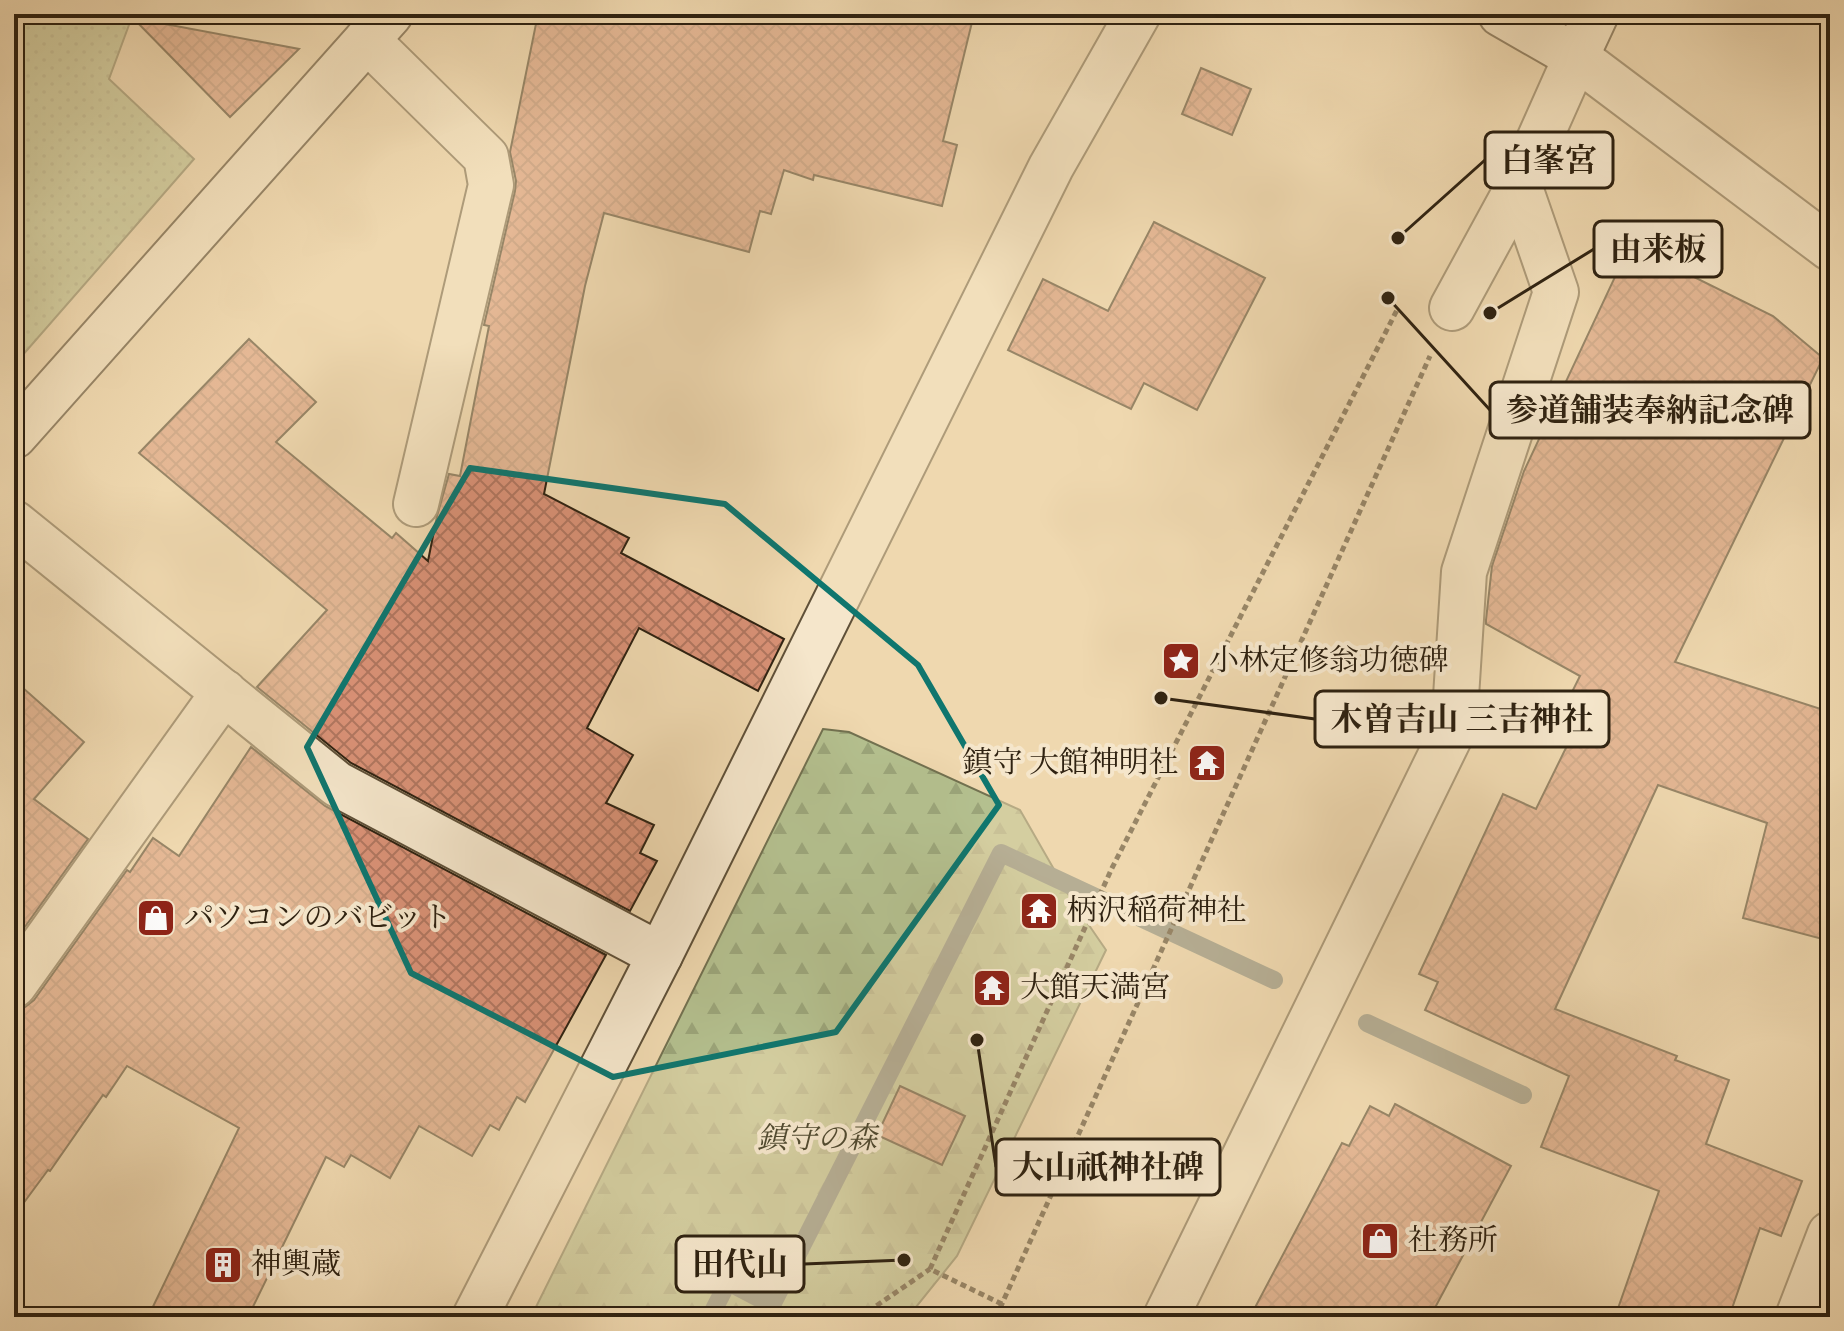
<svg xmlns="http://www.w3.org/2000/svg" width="1844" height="1331" viewBox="0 0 1844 1331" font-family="'IM FELL DW Pica','Noto Serif JP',serif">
<defs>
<pattern id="grass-dots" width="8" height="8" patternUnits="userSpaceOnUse" patternTransform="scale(2)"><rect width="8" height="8" fill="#b4c08f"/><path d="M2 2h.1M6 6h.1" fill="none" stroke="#9ba57a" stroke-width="1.8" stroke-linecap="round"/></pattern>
<pattern id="forest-firs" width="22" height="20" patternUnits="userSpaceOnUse" patternTransform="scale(2)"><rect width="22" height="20" fill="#b4c08f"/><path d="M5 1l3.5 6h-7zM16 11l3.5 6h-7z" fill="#9ba57a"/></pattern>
<pattern id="building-cross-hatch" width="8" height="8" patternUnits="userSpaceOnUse" patternTransform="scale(2)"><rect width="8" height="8" fill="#d99176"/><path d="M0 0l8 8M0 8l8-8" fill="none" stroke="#b0765f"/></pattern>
</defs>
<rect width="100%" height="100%" fill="#efd8af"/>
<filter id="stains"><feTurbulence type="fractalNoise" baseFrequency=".0025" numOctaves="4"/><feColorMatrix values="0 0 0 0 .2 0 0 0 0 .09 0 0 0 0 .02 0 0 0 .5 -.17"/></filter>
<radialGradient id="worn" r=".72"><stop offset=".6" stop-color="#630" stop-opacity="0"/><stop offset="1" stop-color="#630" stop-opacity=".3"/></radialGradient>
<path fill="url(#grass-dots)" stroke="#727150" stroke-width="2" d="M 14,14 L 133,14 L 109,79 L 194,159 L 14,365 Z"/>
<path fill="url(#forest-firs)" stroke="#727150" stroke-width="2" d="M 823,729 L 849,732 L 1020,810 L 1071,899 L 1106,950 L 957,1256 L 908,1317 L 531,1317 Z"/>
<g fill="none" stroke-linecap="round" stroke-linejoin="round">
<g stroke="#727b74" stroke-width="18">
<path d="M 1367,1023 L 1523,1095"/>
<path d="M 710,1317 L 728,1282 L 772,1305 L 1001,853 L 1274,980"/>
</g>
</g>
<g fill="url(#building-cross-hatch)" stroke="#2f2211" stroke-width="2">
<path d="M 538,14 L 974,14 L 943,141 L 957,145 L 942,206 L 814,175 L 813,180 L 784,170 L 771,214 L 760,211 L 749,252 L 604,213 L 585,286 L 544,494 L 629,538 L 621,553 L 784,639 L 758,691 L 639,628 L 587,728 L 633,755 L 606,803 L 654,825 L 640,853 L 657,861 L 630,911 L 351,763 L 257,687 L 327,610 L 139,453 L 249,339 L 316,402 L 276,442 L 392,538 L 396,533 L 428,561 L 437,516 L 449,474 L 460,476 L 489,326 L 484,325 L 515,191 L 516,181 L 510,152 Z"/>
<path d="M 133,18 L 299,49 L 230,117 Z"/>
<path d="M 1201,68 L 1251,89 L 1232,135 L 1182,114 Z"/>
<path d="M 1154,222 L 1265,278 L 1197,410 L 1144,383 L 1131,409 L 1008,350 L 1043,279 L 1108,311 Z"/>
<path d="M 1621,264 L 1686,273 L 1773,316 L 1823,358 L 1675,662 L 1830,712 L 1830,941 L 1743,918 L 1767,823 L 1658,785 L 1555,1009 L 1677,1056 L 1675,1060 L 1729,1080 L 1706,1144 L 1802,1181 L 1781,1236 L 1760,1228 L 1729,1317 L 1615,1317 L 1659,1191 L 1541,1147 L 1569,1076 L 1425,1010 L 1438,982 L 1419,974 L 1503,794 L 1536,809 L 1587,705 L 1570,696 L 1580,676 L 1486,624 L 1486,620 L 1492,566 L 1524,471 Z"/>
<path d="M 14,680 L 84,742 L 34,799 L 88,839 L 14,942 Z"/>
<path d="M 251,747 L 325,806 L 606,955 L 525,1102 L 517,1097 L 499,1130 L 490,1125 L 472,1156 L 419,1126 L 390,1178 L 351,1155 L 344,1167 L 326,1157 L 248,1317 L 148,1317 L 239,1128 L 127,1066 L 106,1097 L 103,1095 L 50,1171 L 48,1170 L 14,1216 L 14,1010 L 25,1007 L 34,1000 L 127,870 L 130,872 L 153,838 L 179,856 Z"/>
<path d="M 900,1086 L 965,1116 L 942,1165 L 877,1135 Z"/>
<path d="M 1395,1104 L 1511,1166 L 1430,1317 L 1250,1317 L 1342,1143 L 1349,1146 L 1370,1106 L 1389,1116 Z"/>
</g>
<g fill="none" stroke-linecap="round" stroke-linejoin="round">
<defs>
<g id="street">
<path d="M 367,40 L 486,157 L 491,185 L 416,504"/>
<path d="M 1452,308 L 1519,185 L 1576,57 L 1830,248"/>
<path d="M 14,523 L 337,784 L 660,955"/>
<path d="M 14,985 L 224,692"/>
<path d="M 475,1317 L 660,955 L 1051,167 L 1138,14"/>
<path d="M 1166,1317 L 1454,728 L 1464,572 L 1556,292 L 1519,185"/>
<path d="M 1798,1317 L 1830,1234"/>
</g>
<g id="secondary">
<path d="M 1501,14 L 1576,57 L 1596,14"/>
<path d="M 14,436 L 390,14"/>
</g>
</defs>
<use href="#street" stroke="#5f5038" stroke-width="48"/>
<use href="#secondary" stroke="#2f2211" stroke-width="48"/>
<g stroke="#2f2211" stroke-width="5" stroke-dasharray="6 4" stroke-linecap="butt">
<path d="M 1002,1304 L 930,1269 L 1112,868 L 1397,310"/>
<path d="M 860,1317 L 930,1269"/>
<path d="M 996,1317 L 1430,356"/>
</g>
<use href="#street" stroke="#f5e6cb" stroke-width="44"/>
<use href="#secondary" stroke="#f5e6cb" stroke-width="44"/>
</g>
<path d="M0 0H1844V1331H0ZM 470,468 L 725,504 L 918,665 L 999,805 L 836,1032 L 613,1077 L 411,973 L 307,747 Z" fill="#efd8af" fill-opacity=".55" fill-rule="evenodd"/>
<path fill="none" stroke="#0f766e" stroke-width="6" stroke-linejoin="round" d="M 470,468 L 725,504 L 918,665 L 999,805 L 836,1032 L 613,1077 L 411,973 L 307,747 Z"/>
<defs>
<symbol id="sight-square" viewBox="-11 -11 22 22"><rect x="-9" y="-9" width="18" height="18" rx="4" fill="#8f2418" stroke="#f5e6cb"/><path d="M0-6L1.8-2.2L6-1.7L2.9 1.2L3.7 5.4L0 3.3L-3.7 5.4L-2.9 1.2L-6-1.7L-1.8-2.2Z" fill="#fff"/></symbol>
<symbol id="temple-square" viewBox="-11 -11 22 22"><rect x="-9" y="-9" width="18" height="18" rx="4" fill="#8f2418" stroke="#f5e6cb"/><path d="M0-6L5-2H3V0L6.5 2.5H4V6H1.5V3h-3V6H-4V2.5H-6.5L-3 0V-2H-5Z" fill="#fff"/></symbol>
<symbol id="shop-square" viewBox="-11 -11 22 22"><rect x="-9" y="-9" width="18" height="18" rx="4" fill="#8f2418" stroke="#f5e6cb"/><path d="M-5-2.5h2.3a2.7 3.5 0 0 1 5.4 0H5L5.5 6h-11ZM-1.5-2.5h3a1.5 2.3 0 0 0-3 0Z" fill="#fff"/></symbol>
<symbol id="building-square" viewBox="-11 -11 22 22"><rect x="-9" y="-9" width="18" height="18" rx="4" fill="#8f2418" stroke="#f5e6cb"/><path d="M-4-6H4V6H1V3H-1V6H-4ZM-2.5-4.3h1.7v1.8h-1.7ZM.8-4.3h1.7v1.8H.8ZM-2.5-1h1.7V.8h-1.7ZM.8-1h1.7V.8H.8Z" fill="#fff"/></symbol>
</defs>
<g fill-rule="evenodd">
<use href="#sight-square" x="1159" y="639" width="44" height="44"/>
<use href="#temple-square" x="1185" y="741" width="44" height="44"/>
<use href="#temple-square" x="1017" y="889" width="44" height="44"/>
<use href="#shop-square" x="134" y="896" width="44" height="44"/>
<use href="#temple-square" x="970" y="966" width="44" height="44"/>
<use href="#shop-square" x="1358" y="1219" width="44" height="44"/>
<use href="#building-square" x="201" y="1243" width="44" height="44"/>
</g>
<g text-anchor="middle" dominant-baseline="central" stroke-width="8" stroke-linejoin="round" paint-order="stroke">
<g font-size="30" fill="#2f2211" stroke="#f5e6cb" text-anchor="start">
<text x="1209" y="661">小林定修翁功徳碑</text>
<text x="1179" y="763" text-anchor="end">鎮守 大館神明社</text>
<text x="1067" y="911">柄沢稲荷神社</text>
<text x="184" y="918">パソコンのバビット</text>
<text x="1020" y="988">大館天満宮</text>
<text x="1408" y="1241">社務所</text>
<text x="251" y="1265">神輿蔵</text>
</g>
<g font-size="30" font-style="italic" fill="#504a30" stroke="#f5e6cb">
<text x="817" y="1139">鎮守の森</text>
</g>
</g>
<path fill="none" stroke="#2f2211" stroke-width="3" d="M1398 238L1485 160M1490 313L1594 249M1388 298L1490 410M1161 698L1315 719M977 1040L996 1167M904 1260L804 1264"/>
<g fill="#2f2211" stroke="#f5e6cb" stroke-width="3">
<circle cx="1398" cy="238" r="8"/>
<circle cx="1490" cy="313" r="8"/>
<circle cx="1388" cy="298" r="8"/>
<circle cx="1161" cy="698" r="8"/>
<circle cx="977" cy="1040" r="8"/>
<circle cx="904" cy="1260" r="8"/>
</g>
<g fill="#f5e6cb" stroke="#2f2211" stroke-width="3">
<rect x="1485" y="132" width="128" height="56" rx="8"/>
<rect x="1594" y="221" width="128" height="56" rx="8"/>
<rect x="1490" y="382" width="320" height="56" rx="8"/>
<rect x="1315" y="691" width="294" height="56" rx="8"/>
<rect x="996" y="1139" width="224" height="56" rx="8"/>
<rect x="676" y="1236" width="128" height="56" rx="8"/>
</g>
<g font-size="32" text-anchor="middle" font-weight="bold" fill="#2f2211">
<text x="1549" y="171">白峯宮</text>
<text x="1658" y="260">由来板</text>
<text x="1650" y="421">参道舗装奉納記念碑</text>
<text x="1462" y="730">木曽吉山 三吉神社</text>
<text x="1108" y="1178">大山祇神社碑</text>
<text x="740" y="1275">田代山</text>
</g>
<rect width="1844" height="1331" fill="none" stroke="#efd8af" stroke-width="48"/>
<rect x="16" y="16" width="1812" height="1299" fill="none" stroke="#2f2211" stroke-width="4"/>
<rect x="24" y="24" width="1796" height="1283" fill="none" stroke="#2f2211" stroke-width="2"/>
<rect width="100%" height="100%" filter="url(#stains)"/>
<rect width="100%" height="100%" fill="url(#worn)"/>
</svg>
